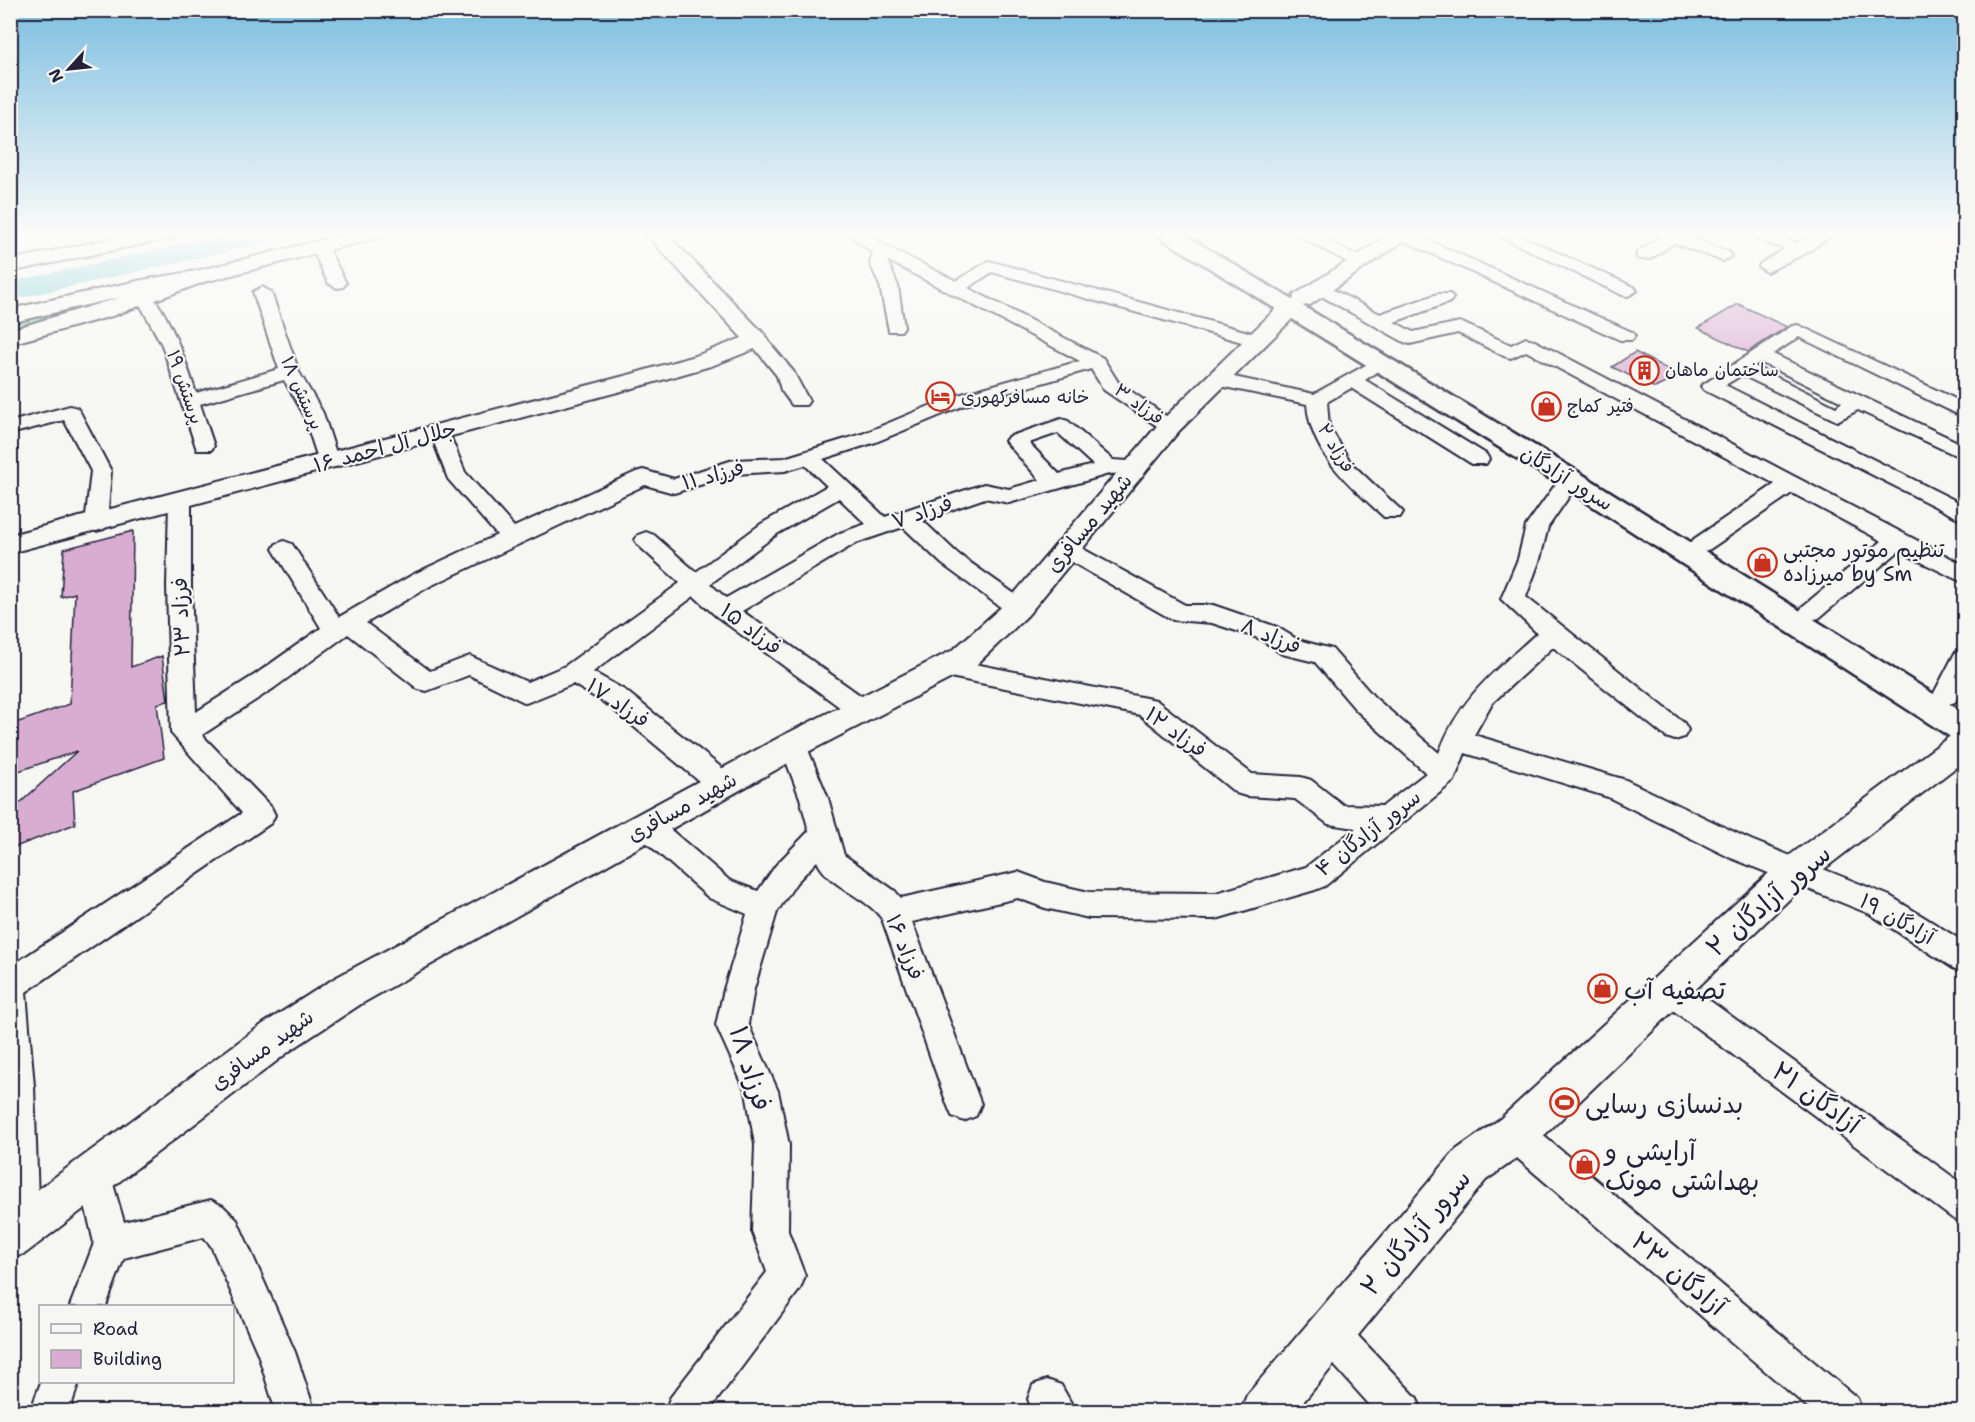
<svg xmlns="http://www.w3.org/2000/svg" width="1975" height="1422" viewBox="0 0 1975 1422" font-family="'Shantell Sans','Playpen Sans Arabic',sans-serif">
<rect width="100%" height="100%" fill="#f6f6f2"/>
<filter id="ink" filterUnits="userSpaceOnUse"><feTurbulence type="fractalNoise" baseFrequency=".0167" numOctaves="2"/><feDisplacementMap in="SourceGraphic" scale="12" xChannelSelector="R" yChannelSelector="G"/><feConvolveMatrix kernelMatrix="1 2 1 2 8 2 1 2 1" color-interpolation-filters="sRGB"/></filter>
<g filter="url(#ink)">
<path fill="#ede0e8" d="M 1900,232 L 1964,232 L 1964,257 Z"/>
<path fill="#9ee7b6" stroke="#608478" stroke-width="1.5" d="M 159,287 L 11,331 L 11,320 Z"/>
<g fill="none" stroke-linecap="round" stroke-linejoin="round">
<path fill="#7bccd4" fill-rule="evenodd" d="M 241,232 L 290,232 L 287,238 L 277,240 L 10,300 L 10,282 Z"/>
</g>
<g fill="#d9add1" stroke="#22223b" stroke-width="1.5">
<path d="M 1738,304 L 1787,327 L 1748,352 L 1698,328 Z"/>
<path d="M 1635,352 L 1680,376 L 1655,388 L 1612,367 Z"/>
<path d="M 133,531 L 131,667 L 162,656 L 168,701 L 157,704 L 164,758 L 73,791 L 75,824 L 10,849 L 10,812 L 77,751 L 10,774 L 10,725 L 70,704 L 75,593 L 61,597 L 64,549 Z"/>
</g>
<g fill="none" stroke-linecap="round" stroke-linejoin="round">
<defs>
<g id="minor">
<path d="M 845,232 L 864,232 L 888,247 L 956,281 L 989,261 L 1263,336 L 1265,340 L 1263,344 L 1249,344 L 992,272 L 968,288 L 1103,358 L 1118,382 L 1180,426 L 1177,430 L 1163,430 L 1104,390 L 1091,369 L 965,405 L 876,442 L 823,459 L 885,517 L 984,484 L 1009,489 L 1040,480 L 1005,441 L 1008,437 L 1061,419 L 1068,421 L 1113,460 L 1144,462 L 1147,467 L 1144,472 L 1109,474 L 1009,503 L 985,498 L 922,520 L 958,554 L 1026,602 L 1030,608 L 1026,614 L 1018,616 L 1010,614 L 942,564 L 903,527 L 856,543 L 742,611 L 871,703 L 875,710 L 871,717 L 862,720 L 853,717 L 716,616 L 694,596 L 593,672 L 626,691 L 732,776 L 735,784 L 732,792 L 722,795 L 712,792 L 608,705 L 573,684 L 526,703 L 469,675 L 427,691 L 418,689 L 348,634 L 274,688 L 202,735 L 271,807 L 275,815 L 271,823 L 26,992 L 34,1086 L 39,1229 L 34,1242 L 21,1247 L 10,1242 L 10,967 L 242,813 L 171,733 L 167,586 L 169,501 L 172,496 L 188,496 L 191,501 L 191,586 L 196,712 L 256,674 L 321,628 L 273,549 L 276,544 L 284,541 L 292,544 L 339,617 L 414,574 L 497,535 L 448,479 L 430,432 L 433,428 L 447,428 L 465,472 L 514,527 L 636,472 L 643,470 L 674,479 L 733,460 L 784,458 L 862,434 L 951,397 L 1080,361 L 887,260 L 898,286 L 904,327 L 901,331 L 889,331 L 880,286 L 870,263 L 873,253 ZM 1058,433 L 1093,465 L 1059,474 L 1029,443 ZM 805,465 L 827,486 L 761,524 L 696,572 L 654,535 L 646,532 L 638,535 L 635,540 L 638,545 L 680,583 L 565,666 L 527,682 L 470,656 L 430,671 L 366,623 L 430,586 L 645,485 L 674,493 L 735,474 L 785,471 ZM 839,498 L 866,524 L 840,533 L 726,598 L 710,584 L 777,534 Z"/>
<path d="M 1291,232 L 1312,232 L 1369,262 L 1367,266 L 1355,266 Z"/>
<path d="M 1389,232 L 1410,232 L 1632,332 L 1635,336 L 1632,340 L 1620,340 L 1391,235 Z"/>
<path d="M 1491,232 L 1512,232 L 1634,287 L 1637,291 L 1628,296 L 1622,295 Z"/>
<path d="M 1652,232 L 1674,232 L 1729,252 L 1731,256 L 1723,261 L 1674,243 L 1650,259 L 1638,259 L 1636,255 L 1638,251 L 1660,238 Z"/>
<path d="M 1744,232 L 1767,232 L 1798,243 L 1817,232 L 1836,232 L 1806,253 L 1767,272 L 1759,267 L 1761,263 L 1785,249 L 1746,235 Z"/>
<path d="M 319,241 L 327,246 L 346,283 L 343,287 L 337,288 L 328,283 L 311,246 Z"/>
<path d="M 1320,283 L 1380,314 L 1438,294 L 1450,294 L 1453,298 L 1450,302 L 1394,322 L 1413,332 L 1460,322 L 1511,345 L 1526,338 L 1533,340 L 1964,565 L 1964,583 L 1899,551 L 1819,618 L 1811,620 L 1803,618 L 1799,612 L 1803,606 L 1882,541 L 1792,493 L 1710,549 L 1702,552 L 1694,549 L 1691,544 L 1694,539 L 1775,484 L 1526,351 L 1511,358 L 1504,356 L 1458,333 L 1410,344 L 1404,342 L 1314,292 L 1311,288 Z"/>
<path d="M 262,287 L 271,292 L 299,372 L 323,413 L 339,462 L 336,467 L 322,467 L 319,462 L 303,413 L 284,380 L 200,404 L 214,446 L 211,450 L 197,450 L 162,345 L 136,297 L 145,292 C 164,297 190,373 196,393 L 279,369 L 253,292 Z"/>
<path d="M 1798,325 L 1964,403 L 1964,416 L 1957,414 L 1799,337 L 1773,354 L 1964,445 L 1964,459 L 1858,410 L 1837,421 L 1742,375 L 1725,385 L 1964,505 L 1964,521 L 1704,390 L 1701,386 L 1792,326 ZM 1760,362 L 1842,402 L 1836,407 L 1754,366 Z"/>
<path d="M 757,334 L 764,336 L 793,371 L 809,401 L 806,405 L 792,405 L 781,390 L 777,376 L 748,340 Z"/>
<path d="M 1380,357 L 1389,363 L 1365,380 L 1486,454 L 1489,459 L 1486,464 L 1472,464 L 1351,388 L 1327,402 L 1329,426 L 1351,463 L 1403,512 L 1400,517 L 1384,517 C 1349,484 1311,455 1307,404 L 1215,385 L 1205,379 L 1215,373 L 1314,394 Z"/>
<path d="M 70,406 L 77,408 L 80,412 L 111,471 L 107,524 L 104,529 L 96,531 L 88,529 L 85,524 L 91,471 L 64,420 L 10,434 L 10,422 Z"/>
<path d="M 1570,472 L 1577,474 L 1581,479 L 1548,527 L 1540,559 L 1526,597 L 1684,723 L 1688,730 L 1684,737 L 1675,740 L 1666,737 L 1553,647 L 1492,703 L 1474,735 L 1626,780 L 1751,840 L 1890,896 L 1964,942 L 1964,972 L 1953,968 L 1870,914 L 1731,858 L 1608,797 L 1465,753 L 1454,781 L 1325,886 L 1315,890 L 1216,919 L 1089,918 L 1045,908 L 1018,898 L 912,922 L 981,1104 L 976,1116 L 964,1121 L 952,1116 L 947,1104 L 882,919 C 866,896 828,887 817,861 L 796,883 L 777,912 L 754,989 L 748,1024 L 778,1091 L 789,1145 L 788,1231 L 805,1276 L 800,1289 L 708,1412 L 665,1412 L 670,1398 L 767,1272 L 752,1231 L 755,1145 L 746,1092 L 716,1025 L 724,989 L 747,914 L 709,898 L 637,834 L 633,826 L 637,818 L 647,814 L 657,818 L 729,880 L 758,891 L 776,865 L 809,831 L 800,798 L 780,745 L 784,738 L 793,735 L 802,738 L 806,745 L 828,798 L 844,855 L 895,891 L 901,898 L 1018,872 L 1045,882 L 1089,892 L 1216,893 L 1306,867 L 1356,828 L 1328,824 L 1295,799 L 1246,796 L 1236,793 L 1140,715 L 950,677 L 941,675 L 938,668 L 941,661 L 950,659 L 1156,700 L 1252,774 L 1301,777 L 1311,780 L 1343,805 L 1383,806 L 1426,773 L 1356,710 L 1315,662 L 1282,654 L 1261,639 L 1212,623 L 1173,620 L 1058,554 L 1055,549 L 1058,544 L 1066,541 L 1074,544 L 1185,605 L 1213,605 L 1277,627 L 1298,640 L 1332,649 L 1374,697 L 1439,753 C 1460,697 1494,672 1537,633 L 1501,599 L 1518,559 L 1526,526 L 1563,474 Z"/>
<path d="M 1964,650 C 1966,669 1964,684 1955,702 L 1946,705 L 1937,702 L 1933,695 L 1955,653 Z"/>
<path d="M 1669,975 L 1680,979 L 1964,1185 L 1964,1223 L 1952,1218 L 1658,999 L 1654,989 L 1658,979 Z"/>
<path d="M 1515,1117 L 1527,1122 L 1857,1398 L 1862,1412 L 1813,1412 L 1503,1146 L 1498,1134 L 1503,1122 Z"/>
<path d="M 95,1158 L 107,1163 L 124,1222 L 211,1200 L 223,1206 L 237,1220 L 295,1352 L 315,1412 L 276,1412 L 258,1354 L 211,1246 L 204,1237 L 124,1258 L 106,1306 L 70,1306 L 94,1243 L 78,1175 L 83,1163 Z"/>
<path d="M 1330,1314 L 1343,1320 L 1417,1398 L 1422,1412 L 1376,1412 L 1317,1346 L 1311,1333 L 1317,1320 Z"/>
<path d="M 1047,1380 L 1061,1385 L 1076,1412 L 1033,1412 L 1028,1399 L 1033,1385 Z"/>
<path d="M 41,1382 L 79,1382 L 69,1412 L 30,1412 Z"/>
</g>
<g id="tertiary">
<path d="M 143,232 L 181,232 L 178,236 L 171,238 L 10,272 L 10,260 Z"/>
<path d="M 354,232 L 388,232 L 385,236 L 204,282 L 112,316 L 10,344 L 10,330 L 121,297 L 10,323 L 10,309 L 142,280 L 196,271 Z"/>
<path d="M 644,232 L 665,232 L 765,335 L 768,340 L 765,345 L 714,365 L 648,384 L 10,553 L 10,535 L 632,374 L 698,355 L 742,338 Z"/>
<path d="M 1394,232 L 1417,232 L 1310,305 L 1300,306 L 1298,313 L 1179,431 L 1028,615 L 975,666 L 804,754 L 361,1004 L 291,1050 L 26,1253 L 10,1259 L 10,1210 L 263,1024 L 335,978 L 782,736 L 953,650 L 1008,601 L 1161,421 L 1282,303 L 1293,302 L 1294,295 Z"/>
<path d="M 1964,730 L 1964,761 L 1806,883 L 1530,1149 L 1486,1180 L 1295,1412 L 1240,1412 L 1247,1395 L 1456,1150 L 1500,1119 L 1782,861 L 1953,734 Z"/>
</g>
<path id="secondary" d="M 1154,232 L 1180,232 L 1580,473 L 1964,713 L 1964,742 L 1952,738 L 1560,485 L 1158,236 Z"/>
</defs>
<use href="#minor" stroke="#22223b" stroke-width="4"/>
<use href="#tertiary" stroke="#22223b" stroke-width="4"/>
<use href="#secondary" stroke="#22223b" stroke-width="5"/>
<use href="#minor" fill="#f6f6f2" fill-rule="evenodd"/>
<use href="#tertiary" fill="#f6f6f2" fill-rule="evenodd"/>
<use href="#secondary" fill="#f6f6f2" fill-rule="evenodd"/>
</g>
</g>
<linearGradient id="sky" x2="0" y2="1"><stop stop-color="#7cbee0"/><stop offset="0.54" stop-color="#fbfbf9"/><stop offset="1" stop-color="#fbfbf9" stop-opacity="0"/></linearGradient>
<rect width="1975" height="431" fill="url(#sky)"/>
<defs>
<symbol id="building-ring" viewBox="-11 -11 22 22"><circle r="9.5" fill="#f6f6f2" stroke="#c8321e" stroke-width="1.5"/><path d="M-4-6H4V6H1V3H-1V6H-4ZM-2.5-4.3h1.7v1.8h-1.7ZM.8-4.3h1.7v1.8H.8ZM-2.5-1h1.7V.8h-1.7ZM.8-1h1.7V.8H.8Z" fill="#c8321e"/></symbol>
<symbol id="hotel-ring" viewBox="-11 -11 22 22"><circle r="9.5" fill="#f6f6f2" stroke="#c8321e" stroke-width="1.5"/><path d="M-6-4.5h1.5V1H6V5H4.5V3h-9V5H-6ZM-4 0a1.8 1.8 0 1 1 3.6 0ZM.5 0V-2.5h3Q6-2.5 6 0Z" fill="#c8321e"/></symbol>
<symbol id="shop-ring" viewBox="-11 -11 22 22"><circle r="9.5" fill="#f6f6f2" stroke="#c8321e" stroke-width="1.5"/><path d="M-5-2.5h2.3a2.7 3.5 0 0 1 5.4 0H5L5.5 6h-11ZM-1.5-2.5h3a1.5 2.3 0 0 0-3 0Z" fill="#c8321e"/></symbol>
<symbol id="stadium-ring" viewBox="-11 -11 22 22"><circle r="9.5" fill="#f6f6f2" stroke="#c8321e" stroke-width="1.5"/><path d="M0-5a6.5 5 0 1 0 0 10a6.5 5 0 1 0 0-10ZM-3.5-1.8h7v3.6h-7Z" fill="#c8321e"/></symbol>
</defs>
<g fill-rule="evenodd">
<use href="#building-ring" x="1628" y="354" width="33" height="33"/>
<use href="#hotel-ring" x="924" y="380" width="33" height="33"/>
<use href="#shop-ring" x="1530" y="390" width="33" height="33"/>
<use href="#shop-ring" x="1746" y="546" width="33" height="33"/>
<use href="#shop-ring" x="1586" y="972" width="33" height="33"/>
<use href="#stadium-ring" x="1548" y="1086" width="33" height="33"/>
<use href="#shop-ring" x="1568" y="1148" width="33" height="33"/>
</g>
<g text-anchor="middle" dominant-baseline="central" stroke-width="4.5" stroke-linejoin="round" paint-order="stroke">
<g font-size="18" fill="#22223b" stroke="#f6f6f2" text-anchor="start">
<text x="1665" y="370">ساختمان ماهان</text>
<text x="961" y="397">خانه مسافرکهوری</text>
<text x="1567" y="406">فتیر کماج</text>
</g>
<g font-size="18" fill="#22223b" stroke="#f6f6f2">
<text transform="translate(185 387) rotate(71)">پرستش ۱۹</text>
<text transform="translate(302 393) rotate(66)">پرستش ۱۸</text>
<text transform="translate(1139 404) rotate(36)">فرزاد ۳</text>
<text transform="translate(1336 448) rotate(59)">فرزاد ۲</text>
</g>
<g font-size="21" fill="#22223b" stroke="#f6f6f2">
<text transform="translate(385 447) rotate(-15)">جلال آل احمد ۱۶</text>
<text transform="translate(713 475) rotate(-15)">فرزاد ۱۱</text>
<text transform="translate(1567 478) rotate(32)">سرور آزادگان</text>
<text transform="translate(922 512) rotate(-19)">فرزاد ۷</text>
<text transform="translate(1089 523) rotate(-50)">شهید مسافری</text>
<text transform="translate(181 617) rotate(-92)">فرزاد ۲۳</text>
<text transform="translate(751 629) rotate(37)">فرزاد ۱۵</text>
<text transform="translate(1271 636) rotate(22)">فرزاد ۸</text>
<text transform="translate(618 703) rotate(34)">فرزاد ۱۷</text>
<text transform="translate(1176 732) rotate(36)">فرزاد ۱۲</text>
<text transform="translate(682 807) rotate(-29)">شهید مسافری</text>
<text transform="translate(1368 833) rotate(-38)">سرور آزادگان ۴</text>
<text transform="translate(1897 919) rotate(29)">آزادگان ۱۹</text>
<text transform="translate(905 947) rotate(68)">فرزاد ۱۶</text>
<text transform="translate(262 1050) rotate(-36)">شهید مسافری</text>
</g>
<g font-size="21" fill="#22223b" stroke="#f6f6f2" text-anchor="start">
<text x="1783" y="550">تنظیم موتور مجتبی<tspan x="1783" dy="24">میرزاده by Sm</tspan></text>
</g>
<g font-size="26" fill="#22223b" stroke="#f6f6f2">
<text transform="translate(1768 900) rotate(-41)">سرور آزادگان ۲</text>
<text transform="translate(751 1068) rotate(73)">فرزاد ۱۸</text>
<text transform="translate(1817 1097) rotate(36)">آزادگان ۲۱</text>
<text transform="translate(1415 1232) rotate(-50)">سرور آزادگان ۲</text>
<text transform="translate(1679 1273) rotate(40)">آزادگان ۲۳</text>
</g>
<g font-size="26" fill="#22223b" stroke="#f6f6f2" text-anchor="start">
<text x="1624" y="989">تصفیه آب</text>
<text x="1585" y="1103">بدنسازی رسایی</text>
<text x="1605" y="1150">آرایشی و<tspan x="1605" dy="30">بهداشتی مونک</tspan></text>
</g>
</g>
<rect width="1975" height="1422" fill="none" stroke="#f6f6f2" stroke-width="36"/>
<rect x="18" y="18" width="1939" height="1386" fill="none" stroke="#22223b" stroke-width="2" filter="url(#ink)"/>
<rect x="39" y="1305" width="195" height="78" fill="#f6f6f2" stroke="#a1a1a9" stroke-width="1.5"/>
<rect x="51" y="1324" width="30" height="9" fill="#f6f6f2" stroke="#a1a1a9" stroke-width="1.5"/>
<text x="93" y="1335" font-size="18" fill="#22223b">Road</text>
<rect x="51" y="1350" width="30" height="18" fill="#d9add1" stroke="#a1a1a9" stroke-width="1.5"/>
<text x="93" y="1365" font-size="18" fill="#22223b">Building</text>
<g transform="translate(69 69) rotate(243)" stroke="#f6f6f2" stroke-width="4.5" paint-order="stroke">
<path d="M0-4.5L10 22L0 15L-10 22Z" fill="#22223b"/>
<text y="-9" font-size="16" font-weight="bold" text-anchor="middle" fill="#22223b">N</text>
</g>
</svg>
